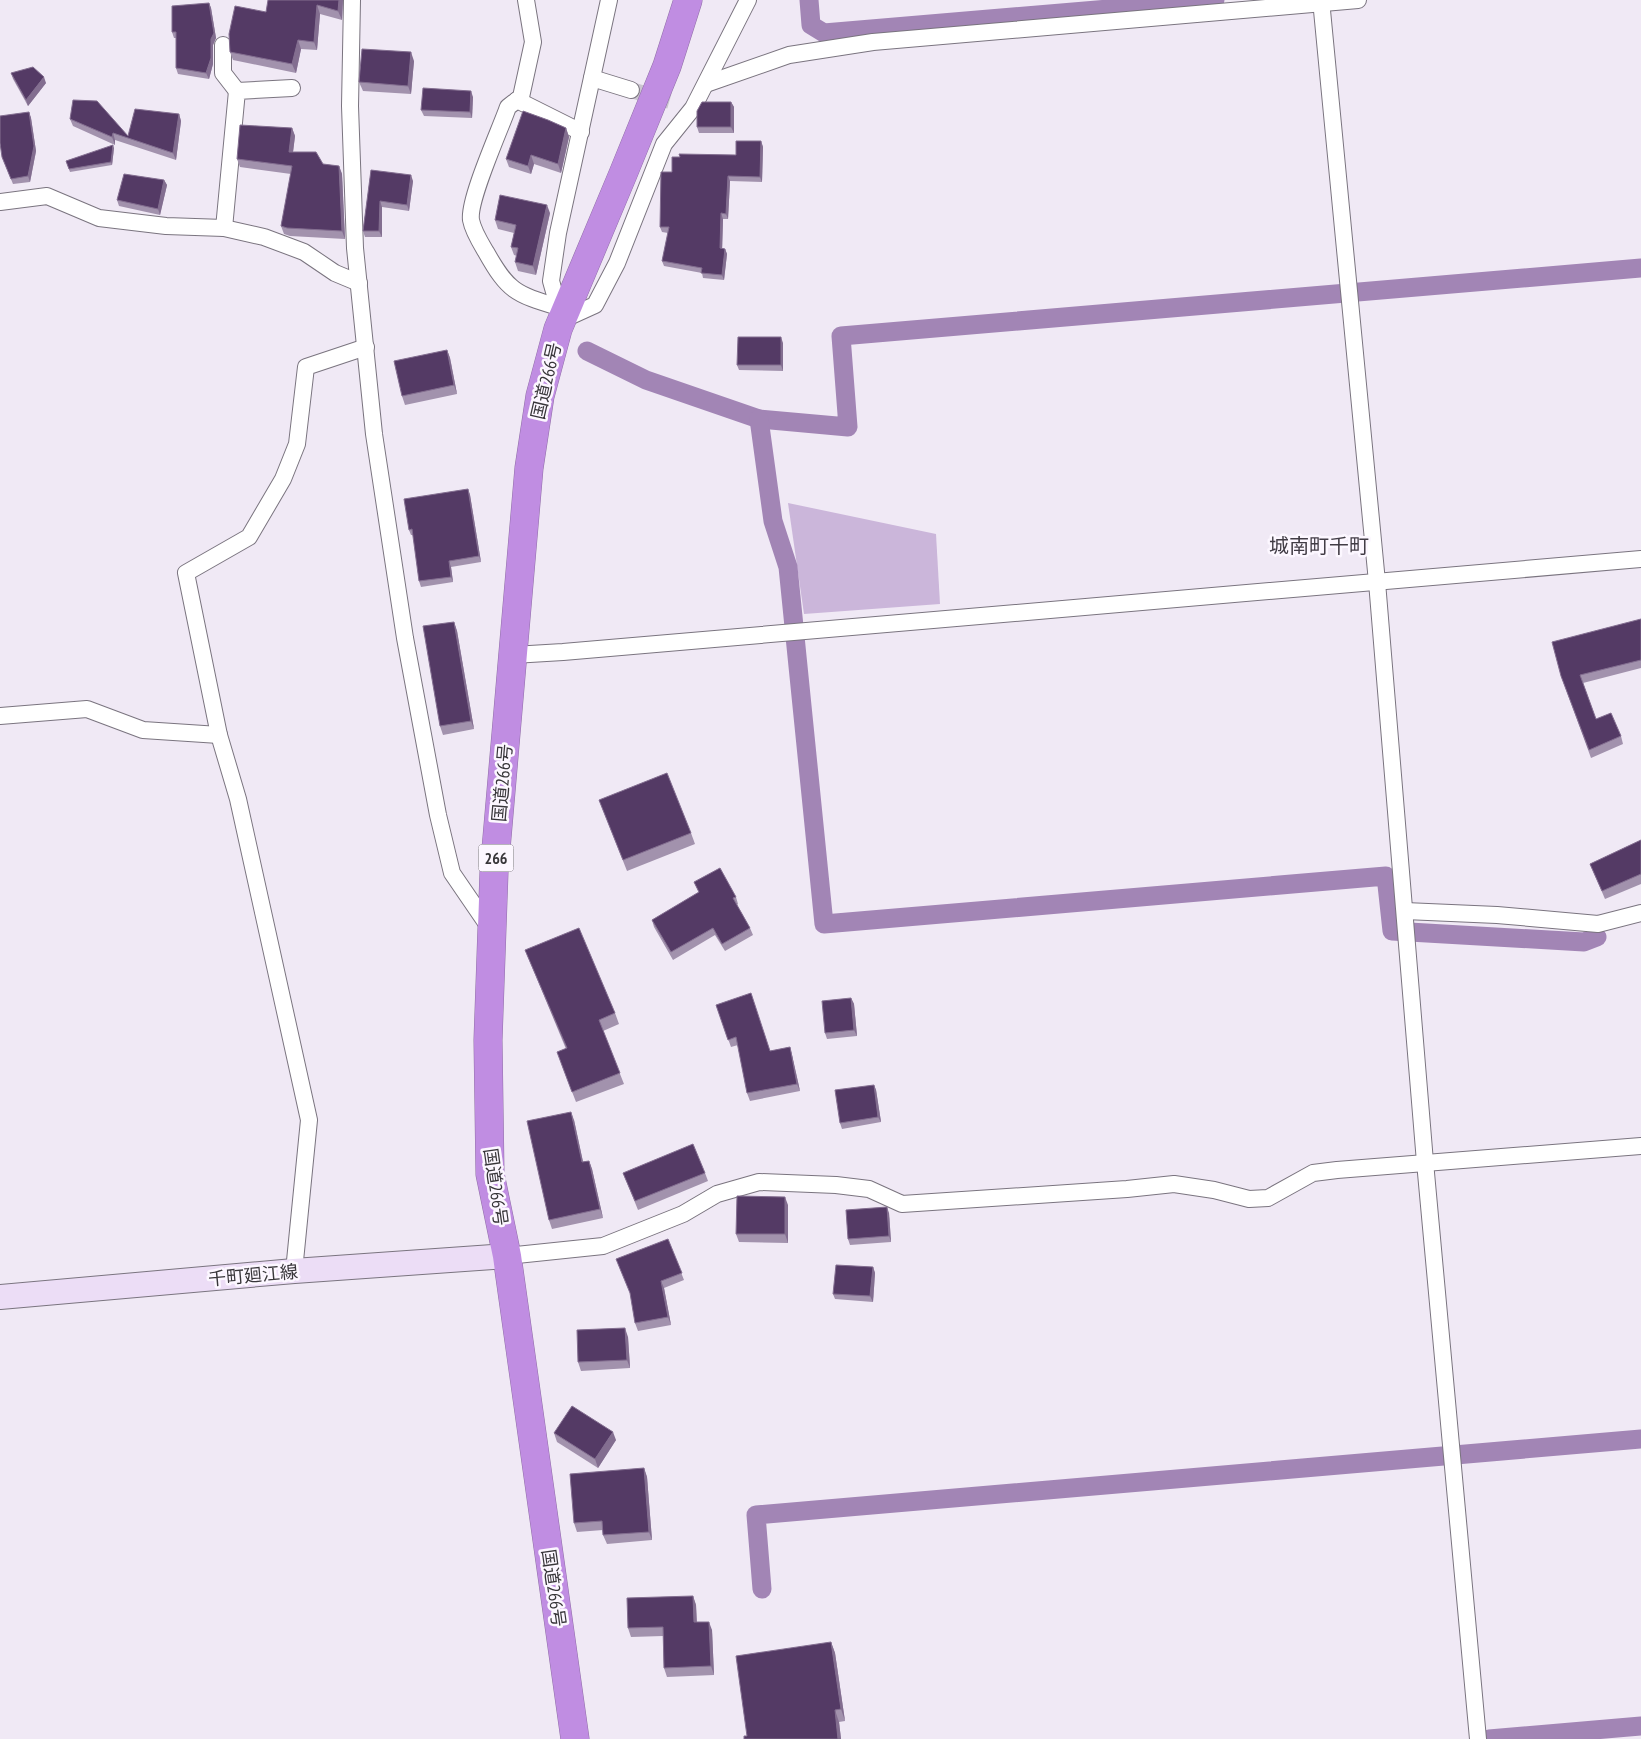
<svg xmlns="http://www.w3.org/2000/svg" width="1641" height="1739" viewBox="0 0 1641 1739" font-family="'PT Sans Narrow','Noto Sans JP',sans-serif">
<rect width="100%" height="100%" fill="#f0e9f5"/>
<path fill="#cbb6da" d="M 788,503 L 936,534 L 940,604 L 804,614 Z"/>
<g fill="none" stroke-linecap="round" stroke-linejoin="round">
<g stroke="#a285b5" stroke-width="19">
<path d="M 809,0 L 811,25 L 824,33 L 1215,0"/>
<path d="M 587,351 L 646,380 L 759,419 L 848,427 L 841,336 L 1641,268"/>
<path d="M 759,419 L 773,521 L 788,567 L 824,924 L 1386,876 L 1392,931 L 1584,942 L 1597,937"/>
<path d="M 762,1589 L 756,1515 L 1641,1439"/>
<path d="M 1489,1739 L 1641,1726"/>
</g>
<path stroke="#cbc5d0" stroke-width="16" stroke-dasharray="16 8" stroke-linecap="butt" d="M 631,90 L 677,103"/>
<defs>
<g id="street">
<path d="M 352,0 L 350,106 L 355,248 L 374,434 L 405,638 L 438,815 L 452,873 L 491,930"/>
<path d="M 526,0 L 533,42 L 521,97 L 508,107 C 500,130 468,200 471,220 C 473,231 480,242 486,252 C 508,291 515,294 558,307"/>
<path d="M 609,0 L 558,233 L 551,281 L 562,320 L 595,305 L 617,263 L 664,144 L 693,108 L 748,0"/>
<path d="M 1321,0 L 1377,582 L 1425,1162 L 1478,1739"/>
<path d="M 223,45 L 223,73 L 237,91"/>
<path d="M 592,78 L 631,90"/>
<path d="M 706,84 L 789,55 L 873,42 L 1358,0"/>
<path d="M 517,100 L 581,132"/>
<path d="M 0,202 L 47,196 L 99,218 L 166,226 L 224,228 L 264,237 L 304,252 L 335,273 L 359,283"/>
<path d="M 224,228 L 237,91 L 292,88"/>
<path d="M 513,655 L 563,652 L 1641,559"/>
<path d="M 0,716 L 87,709 L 143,730 L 219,735"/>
<path d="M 1405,911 L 1497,915 L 1598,924 L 1641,913"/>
<path d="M 507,1256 L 603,1246 L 683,1214 L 717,1194 L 759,1182 L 836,1185 L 869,1189 L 902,1204 L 1127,1189 L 1174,1184 L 1214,1190 L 1249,1199 L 1268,1198 L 1313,1173 L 1337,1170 L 1641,1146"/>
<path d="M 294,1271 L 309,1120 L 238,799 L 219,735 L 186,573 L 249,537 L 283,479 L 297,444 L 306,367 L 366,347"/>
</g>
<path id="secondary" d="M 0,1297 L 294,1271 L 507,1256"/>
<path id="highway" d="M 575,1739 L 507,1256 L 490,1174 L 488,1040 L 494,872 L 529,468 L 540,396 L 558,329 L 623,174 L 667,66 L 688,0"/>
</defs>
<use href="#street" stroke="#7a747f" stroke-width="18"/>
<use href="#secondary" stroke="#7a747f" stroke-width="26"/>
<use href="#highway" stroke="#906fa7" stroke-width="29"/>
<use href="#street" stroke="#fff" stroke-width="16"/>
<use href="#secondary" stroke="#ecddf6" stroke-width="24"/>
<use href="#highway" stroke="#c08de2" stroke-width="28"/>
</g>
<g fill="#a292ad">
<path d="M 343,0 L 342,20 L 320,14 L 317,50 L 301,49 L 296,73 L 233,60 L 230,52 L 266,12 Z"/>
<path d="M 209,3 L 211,8 L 216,38 L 213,45 L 213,64 L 209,79 L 178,74 L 176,68 L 176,38 L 174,38 L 172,32 Z"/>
<path d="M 414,61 L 411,94 L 363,91 L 359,82 Z"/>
<path d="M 11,73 L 46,83 L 28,106 L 13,79 Z"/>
<path d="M 473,97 L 472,118 L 424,116 L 421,110 Z"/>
<path d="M 731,102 L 734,107 L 734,133 L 699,133 L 697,127 Z"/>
<path d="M 29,112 L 31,118 L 36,151 L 30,182 L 13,184 L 2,157 Z"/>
<path d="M 179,114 L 181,121 L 176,160 L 115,140 L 115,145 L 73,126 L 70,119 L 128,136 Z"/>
<path d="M 292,128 L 295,136 L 293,152 L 323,164 L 339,166 L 342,174 L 345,239 L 290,236 L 284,234 L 281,226 L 291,174 L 240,167 L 237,159 Z"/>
<path d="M 566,128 L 569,137 L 561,173 L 534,164 L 531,174 L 509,167 L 506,159 Z"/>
<path d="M 761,141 L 763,147 L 762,182 L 730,181 L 728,219 L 723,219 L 722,248 L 725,249 L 727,254 L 724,280 L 703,278 L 702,273 L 664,266 L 662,261 L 668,233 L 662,232 L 660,227 L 672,172 L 680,157 L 736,155 Z"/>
<path d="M 114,148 L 112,165 L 70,172 L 66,161 Z"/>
<path d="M 371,170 L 413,181 L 409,211 L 382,207 L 382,237 L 365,237 L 363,231 Z"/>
<path d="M 164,180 L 167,185 L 160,215 L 119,206 L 117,200 Z"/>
<path d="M 550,213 L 536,275 L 518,271 L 515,262 L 517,256 L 514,255 L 511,247 L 514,233 L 498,229 L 495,220 Z"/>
<path d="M 783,343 L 783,371 L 739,370 L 737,365 Z"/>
<path d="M 447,350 L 450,358 L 457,394 L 405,405 L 402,396 Z"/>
<path d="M 468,489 L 470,495 L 481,562 L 451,567 L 453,582 L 421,587 L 419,581 L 413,535 L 411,535 L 409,530 Z"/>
<path d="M 1641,619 L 1641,668 L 1583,683 L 1596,719 L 1621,736 L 1623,744 L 1591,758 L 1561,676 Z"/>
<path d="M 454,622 L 457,631 L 474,729 L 443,735 L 440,726 Z"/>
<path d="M 599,800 L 691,833 L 695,844 L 627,871 Z"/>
<path d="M 1641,840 L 1641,884 L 1605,899 L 1590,864 Z"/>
<path d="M 694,882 L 736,897 L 738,904 L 737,905 L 750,928 L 753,935 L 725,951 L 715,935 L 673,960 L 654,927 L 652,920 L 699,893 Z"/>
<path d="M 525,950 L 615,1013 L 619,1024 L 603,1031 L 624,1084 L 576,1102 L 561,1063 L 566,1049 Z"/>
<path d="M 851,998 L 854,1004 L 857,1036 L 827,1039 L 825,1033 Z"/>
<path d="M 716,1005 L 770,1051 L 790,1047 L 792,1055 L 800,1091 L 750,1101 L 747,1093 L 738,1045 L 731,1047 Z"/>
<path d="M 874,1085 L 876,1090 L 881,1122 L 842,1129 L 840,1123 Z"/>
<path d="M 574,1120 L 583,1162 L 589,1161 L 592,1169 L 603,1218 L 552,1229 L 549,1220 Z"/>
<path d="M 623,1173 L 705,1173 L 708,1181 L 638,1210 Z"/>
<path d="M 788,1205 L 788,1243 L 739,1242 L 736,1234 Z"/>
<path d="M 889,1213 L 891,1242 L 850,1245 L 848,1239 Z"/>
<path d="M 668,1239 L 684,1280 L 664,1288 L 671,1325 L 638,1331 L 635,1323 Z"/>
<path d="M 873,1267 L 875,1273 L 873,1302 L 835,1299 L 833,1294 Z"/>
<path d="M 628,1337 L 630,1368 L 581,1371 L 578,1362 Z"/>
<path d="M 554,1433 L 616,1440 L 598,1468 L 557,1442 Z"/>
<path d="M 644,1468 L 647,1477 L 652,1540 L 607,1544 L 603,1535 L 603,1530 L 577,1532 L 574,1523 Z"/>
<path d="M 693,1596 L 696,1605 L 697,1622 L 712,1630 L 714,1675 L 667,1677 L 664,1668 L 663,1636 L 631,1637 L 628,1628 Z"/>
<path d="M 831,1642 L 835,1653 L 845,1721 L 839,1722 L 841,1739 L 744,1739 Z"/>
</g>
<g fill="#836e90">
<path d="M 339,0 L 343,0 L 342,20 L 338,11 Z"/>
<path d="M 209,3 L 211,8 L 216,38 L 213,45 L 213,64 L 209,79 L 206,73 Z"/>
<path d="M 317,5 L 320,14 L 317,50 L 314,42 Z"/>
<path d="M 298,40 L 301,49 L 296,73 L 292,64 Z"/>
<path d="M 411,52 L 414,61 L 411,94 L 408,86 Z"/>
<path d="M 44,77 L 46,83 L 28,106 L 26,100 Z"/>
<path d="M 471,91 L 473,97 L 472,118 L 470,112 Z"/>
<path d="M 731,102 L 734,107 L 734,133 L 731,127 Z"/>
<path d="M 29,112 L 31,118 L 36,151 L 30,182 L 28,176 Z"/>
<path d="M 179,114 L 181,121 L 176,160 L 173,153 Z"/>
<path d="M 292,128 L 295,136 L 292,160 L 289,152 Z"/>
<path d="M 566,128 L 569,137 L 561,173 L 558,164 Z"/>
<path d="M 113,133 L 115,140 L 115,145 L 112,137 Z"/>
<path d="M 761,141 L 763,147 L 762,182 L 760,177 Z"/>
<path d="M 113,145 L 114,148 L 112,165 L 111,162 Z"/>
<path d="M 531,155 L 534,164 L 531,174 L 528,166 Z"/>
<path d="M 339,166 L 342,174 L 345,239 L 342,231 Z"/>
<path d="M 411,175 L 413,181 L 409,211 L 407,205 Z"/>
<path d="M 728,176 L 730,181 L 728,219 L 726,214 Z"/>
<path d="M 164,180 L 167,185 L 160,215 L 158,209 Z"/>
<path d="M 380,201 L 382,207 L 382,237 L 379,231 Z"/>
<path d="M 547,205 L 550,213 L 536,275 L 533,266 Z"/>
<path d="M 721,213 L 723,219 L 722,254 L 720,248 Z"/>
<path d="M 725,249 L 727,254 L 724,280 L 722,275 Z"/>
<path d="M 781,337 L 783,343 L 783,371 L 781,365 Z"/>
<path d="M 447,350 L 450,358 L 457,394 L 454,385 Z"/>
<path d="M 468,489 L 470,495 L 481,562 L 479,556 Z"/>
<path d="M 449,561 L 451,567 L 453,582 L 451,577 Z"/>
<path d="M 454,622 L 457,631 L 474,729 L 471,721 Z"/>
<path d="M 851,998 L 854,1004 L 857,1036 L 854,1030 Z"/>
<path d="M 790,1047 L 792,1055 L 800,1091 L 797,1084 Z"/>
<path d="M 874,1085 L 876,1090 L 881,1122 L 878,1117 Z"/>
<path d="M 571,1112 L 574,1120 L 585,1171 L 582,1162 Z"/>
<path d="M 589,1161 L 592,1169 L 603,1218 L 600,1209 Z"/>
<path d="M 785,1197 L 788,1205 L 788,1243 L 785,1234 Z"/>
<path d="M 887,1207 L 889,1213 L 891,1242 L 889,1236 Z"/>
<path d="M 873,1267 L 875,1273 L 873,1302 L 870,1296 Z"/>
<path d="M 661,1281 L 664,1288 L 671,1325 L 668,1317 Z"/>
<path d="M 625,1328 L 628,1337 L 630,1368 L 627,1360 Z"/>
<path d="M 613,1432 L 616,1440 L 598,1468 L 595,1459 Z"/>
<path d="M 644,1468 L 647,1477 L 652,1540 L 649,1532 Z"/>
<path d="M 693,1596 L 696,1605 L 697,1631 L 694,1622 Z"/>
<path d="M 709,1622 L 712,1630 L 714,1675 L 711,1666 Z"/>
<path d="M 831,1642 L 835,1653 L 845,1721 L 841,1709 Z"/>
<path d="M 835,1710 L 839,1722 L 841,1739 L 838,1739 Z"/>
</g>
<g fill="#543a65" stroke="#836e90">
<path d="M 268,0 L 339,0 L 338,11 L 317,5 L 314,42 L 298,40 L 292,64 L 230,52 L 229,34 L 235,6 L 266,12 Z"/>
<path d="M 209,3 L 214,33 L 211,39 L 211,58 L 206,73 L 176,68 L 176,32 L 172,32 L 172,6 Z"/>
<path d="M 362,49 L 411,52 L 408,86 L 359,82 Z"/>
<path d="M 33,67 L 44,77 L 26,100 L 11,73 Z"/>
<path d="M 423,88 L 471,91 L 470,112 L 421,110 Z"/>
<path d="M 73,100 L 97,101 L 128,136 L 135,109 L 179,114 L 173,153 L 113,133 L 112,137 L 70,119 Z"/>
<path d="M 702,102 L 731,102 L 731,127 L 697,127 L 697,111 Z"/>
<path d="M 523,111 L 548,120 L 566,128 L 558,164 L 531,155 L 528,166 L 506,159 Z"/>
<path d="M 29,112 L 34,146 L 28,176 L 11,179 L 2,157 L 0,143 L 0,116 Z"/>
<path d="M 240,125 L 292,128 L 289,152 L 316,152 L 323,164 L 339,166 L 342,231 L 287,228 L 281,226 L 292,166 L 237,159 Z"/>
<path d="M 736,141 L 761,141 L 760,177 L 728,176 L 726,214 L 721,213 L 720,248 L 725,249 L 722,275 L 701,273 L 702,268 L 662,261 L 669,227 L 660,227 L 661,172 L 672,172 L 672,157 L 680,157 L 679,154 L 736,155 Z"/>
<path d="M 113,145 L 111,162 L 69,169 L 66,161 Z"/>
<path d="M 371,170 L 411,175 L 407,205 L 380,201 L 379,231 L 363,231 Z"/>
<path d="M 124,174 L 164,180 L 158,209 L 117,200 Z"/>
<path d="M 500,195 L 547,205 L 533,266 L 515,262 L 518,248 L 511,247 L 516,225 L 495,220 Z"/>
<path d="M 738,337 L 781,337 L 781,365 L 737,365 Z"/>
<path d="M 447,350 L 454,385 L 402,396 L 394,361 Z"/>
<path d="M 468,489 L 479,556 L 449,561 L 451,577 L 419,581 L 412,529 L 409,530 L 404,499 Z"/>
<path d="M 1641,619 L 1641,660 L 1580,675 L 1596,719 L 1611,713 L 1621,736 L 1589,750 L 1561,676 L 1552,642 Z"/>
<path d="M 454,622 L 471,721 L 440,726 L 423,626 Z"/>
<path d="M 667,773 L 691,833 L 623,860 L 599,800 Z"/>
<path d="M 1641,840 L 1641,874 L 1602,891 L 1590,864 Z"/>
<path d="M 720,868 L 736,897 L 733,898 L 750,928 L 722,944 L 713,928 L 671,952 L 652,920 L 699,892 L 694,882 Z"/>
<path d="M 579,928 L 615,1013 L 599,1020 L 620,1073 L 572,1092 L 557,1052 L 567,1048 L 525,950 Z"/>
<path d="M 751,993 L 770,1051 L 790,1047 L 797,1084 L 747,1093 L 736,1037 L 728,1040 L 716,1005 Z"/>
<path d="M 851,998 L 854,1030 L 825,1033 L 822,1001 Z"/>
<path d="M 874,1085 L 878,1117 L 840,1123 L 835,1090 Z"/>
<path d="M 571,1112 L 582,1162 L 589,1161 L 600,1209 L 549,1220 L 527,1121 Z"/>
<path d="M 693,1144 L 705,1173 L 635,1201 L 623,1173 Z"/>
<path d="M 737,1196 L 785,1197 L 785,1234 L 736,1234 Z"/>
<path d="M 887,1207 L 889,1236 L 848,1239 L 846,1210 Z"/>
<path d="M 668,1239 L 682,1273 L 661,1281 L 668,1317 L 635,1323 L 630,1293 L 616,1259 Z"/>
<path d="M 836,1265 L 873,1267 L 870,1296 L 833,1294 Z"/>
<path d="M 625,1328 L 627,1360 L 578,1362 L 577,1330 Z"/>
<path d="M 572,1406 L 613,1432 L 595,1459 L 554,1433 Z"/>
<path d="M 644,1468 L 649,1532 L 603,1535 L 602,1521 L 574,1523 L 570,1474 Z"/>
<path d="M 693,1596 L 694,1622 L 709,1622 L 711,1666 L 664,1668 L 663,1627 L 628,1628 L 627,1598 Z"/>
<path d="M 831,1642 L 841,1709 L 835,1710 L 838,1739 L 744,1739 L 744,1736 L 747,1736 L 736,1656 Z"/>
</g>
<g text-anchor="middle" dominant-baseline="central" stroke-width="5" stroke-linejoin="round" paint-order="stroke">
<rect fill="#fcf7ff" stroke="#737075" stroke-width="1" x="478.5" y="844.5" width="35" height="27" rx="4"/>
<g font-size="16" font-weight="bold" fill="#38363a">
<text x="496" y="858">266</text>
</g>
<g font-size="18" fill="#38363a" stroke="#fcf7ff">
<text transform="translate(546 381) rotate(-77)">国道266号</text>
<text transform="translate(502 783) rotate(-85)">国道266号</text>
<text transform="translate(496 1187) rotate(82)">国道266号</text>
<text transform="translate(253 1275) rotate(-5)">千町廻江線</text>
<text transform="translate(554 1588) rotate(82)">国道266号</text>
</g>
<g font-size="20" fill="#413c45" stroke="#fcf7ff">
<text x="1319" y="546">城南町千町</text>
</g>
</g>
</svg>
